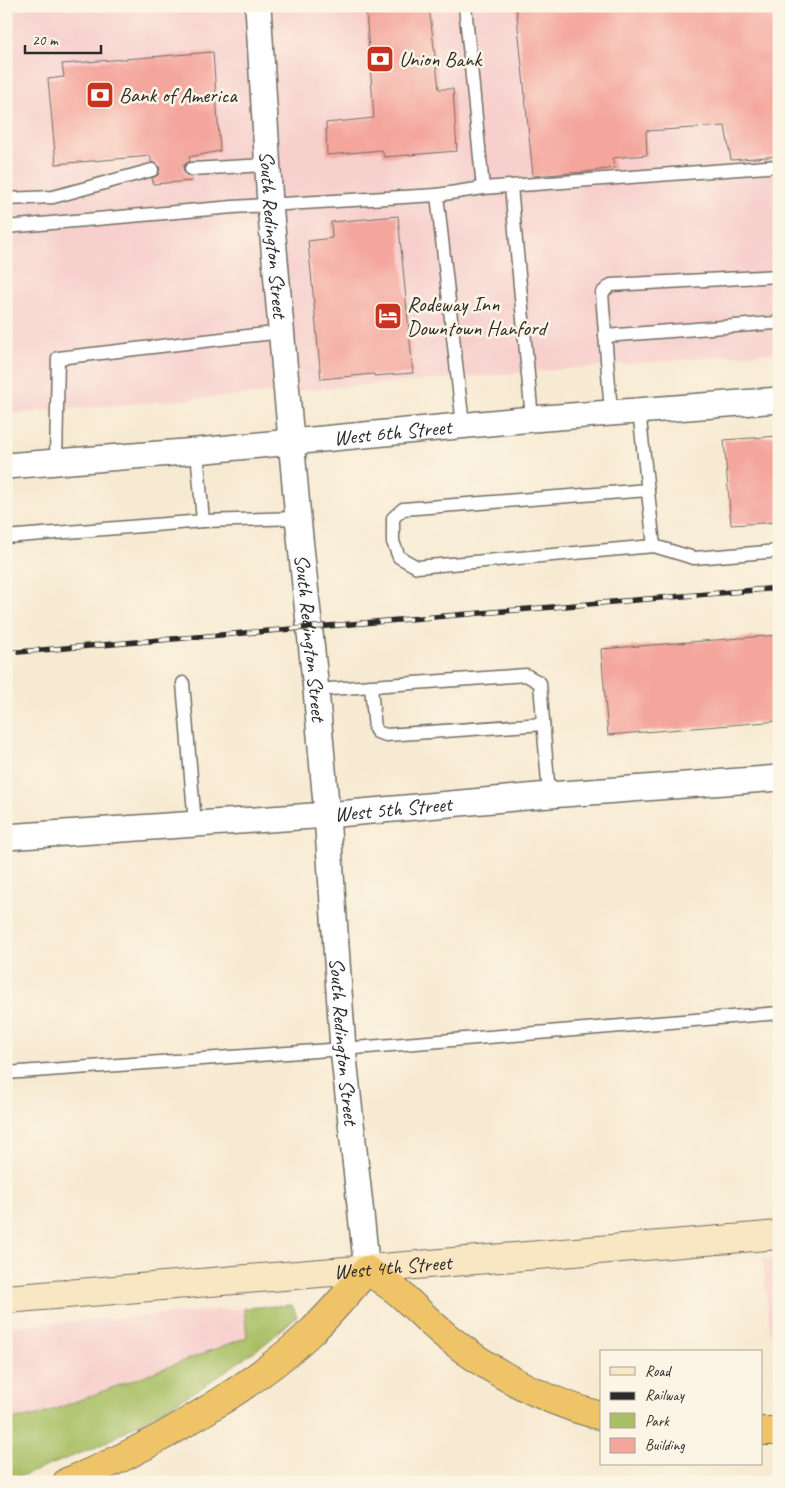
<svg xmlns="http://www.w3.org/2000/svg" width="785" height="1488" viewBox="0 0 785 1488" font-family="Caveat,sans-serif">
<rect width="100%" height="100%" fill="#fcf5e5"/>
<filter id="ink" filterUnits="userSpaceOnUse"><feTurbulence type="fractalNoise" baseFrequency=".02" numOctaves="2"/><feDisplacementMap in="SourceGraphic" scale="10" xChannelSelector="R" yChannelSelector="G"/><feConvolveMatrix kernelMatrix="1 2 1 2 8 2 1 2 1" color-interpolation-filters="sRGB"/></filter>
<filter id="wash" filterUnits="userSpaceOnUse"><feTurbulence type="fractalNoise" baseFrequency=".0096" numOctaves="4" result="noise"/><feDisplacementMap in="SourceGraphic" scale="20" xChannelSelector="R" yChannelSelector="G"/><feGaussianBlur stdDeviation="1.12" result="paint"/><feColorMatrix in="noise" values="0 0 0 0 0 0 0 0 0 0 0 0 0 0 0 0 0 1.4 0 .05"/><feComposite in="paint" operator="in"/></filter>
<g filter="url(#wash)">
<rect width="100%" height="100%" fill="#f7ead2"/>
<g fill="#f7d0ce">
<path d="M 6,6 L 779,6 L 779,352 L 6,414 Z"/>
<path d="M 779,1258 L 779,1337 L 770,1332 L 763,1259 Z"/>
<path d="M 244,1308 L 247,1337 L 37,1416 L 6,1420 L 6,1327 Z"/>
</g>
<path fill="#a8bf65" stroke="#6a7548" d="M 292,1305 L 297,1316 L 266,1343 L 201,1388 L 99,1446 L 6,1482 L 6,1420 L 37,1416 L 247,1337 L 244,1308 Z"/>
<g id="blocks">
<g fill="#f4a69d">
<path d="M 408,6 L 429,6 L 439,89 L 453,89 L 457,151 L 384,157 L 382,150 L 327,155 L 326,123 L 374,118 L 366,11 Z"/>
<path d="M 516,6 L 775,6 L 779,50 L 779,156 L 731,160 L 725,126 L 646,131 L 647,155 L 612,158 L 615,168 L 584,172 L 533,176 Z"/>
<path d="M 213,52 L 220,151 L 189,157 L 190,161 L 184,165 L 183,170 L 187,176 L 191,177 L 192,181 L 153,184 L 152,178 L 158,175 L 160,168 L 157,164 L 151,162 L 151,156 L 56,164 L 48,79 L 64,77 L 62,64 Z"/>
<path d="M 398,216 L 413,373 L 374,376 L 374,374 L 321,379 L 308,241 L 332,238 L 331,222 Z"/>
<path d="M 779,436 L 779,522 L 731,525 L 724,440 Z"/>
<path d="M 779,635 L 779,721 L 608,735 L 601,649 Z"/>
</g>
</g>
</g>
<g filter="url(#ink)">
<use href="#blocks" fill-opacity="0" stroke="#726e65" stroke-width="1"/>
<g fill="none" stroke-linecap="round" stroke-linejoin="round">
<defs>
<g id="service">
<path d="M 465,6 L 483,188"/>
<path d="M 191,169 L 267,165"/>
<path d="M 511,186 L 532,419"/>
<path d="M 437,195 L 463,425"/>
<path d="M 6,199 L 53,197 L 152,170"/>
<path d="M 6,227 L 233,207 L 437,195 L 483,188 L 779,166"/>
<path d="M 605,336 L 775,323 L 779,320"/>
<path d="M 639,411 L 654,546"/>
<path d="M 611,413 L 602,293 L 611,285 L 779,276"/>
<path d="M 56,462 L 58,358 L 282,332"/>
<path d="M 648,490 L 403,509 L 393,518 L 393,542 L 399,557 L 417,567 L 654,546 L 694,558 L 779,551"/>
<path d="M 203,521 L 298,518"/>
<path d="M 6,537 L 203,521 L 197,451"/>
<path d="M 183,683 L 195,824"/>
<path d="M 371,687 L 375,729 L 377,732 L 386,735 L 543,724"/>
<path d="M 316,690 L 526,675 L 540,683 L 549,795"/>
<path d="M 6,1073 L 343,1049 L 779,1013"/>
</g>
<g id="minor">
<path id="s1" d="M 258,6 L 270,204 L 298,518 L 316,690 L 327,815 L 343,1049 L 367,1270"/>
<path id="s2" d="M 6,466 L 197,451 L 532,419 L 779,400"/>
<path id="s3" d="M 6,837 L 327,815 L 549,795 L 779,778"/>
</g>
<g id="secondary">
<path id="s4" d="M 6,1299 L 779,1235"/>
</g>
<g id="motorway">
<path d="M 761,1431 L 779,1431"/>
<path d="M 67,1482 C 123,1460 173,1432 224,1399 C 256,1378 287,1356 314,1329 C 333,1311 350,1290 367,1270 C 377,1277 388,1284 398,1292 C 414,1306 429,1322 446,1336 C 492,1373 545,1401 601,1416"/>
</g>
</defs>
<use href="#service" stroke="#726e65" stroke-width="15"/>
<use href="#minor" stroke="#726e65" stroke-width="28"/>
<use href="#secondary" stroke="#726e65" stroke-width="30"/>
<use href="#motorway" stroke="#726e65" stroke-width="30"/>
<use href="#service" stroke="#fff" stroke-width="12"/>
<use href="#minor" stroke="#fff" stroke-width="25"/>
<use href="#secondary" stroke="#f9e7c3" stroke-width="28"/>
<use href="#motorway" stroke="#efc469" stroke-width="28"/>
<defs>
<path id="rail" d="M 6,653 L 779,588"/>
</defs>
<use href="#rail" stroke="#2b2b2b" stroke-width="5.5"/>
<use href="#rail" stroke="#fcf5e5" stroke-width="4" stroke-dasharray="11" stroke-linecap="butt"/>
</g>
</g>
<defs>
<symbol id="bank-square" viewBox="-11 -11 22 22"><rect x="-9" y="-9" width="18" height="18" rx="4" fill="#c8321e" stroke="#fcf5e5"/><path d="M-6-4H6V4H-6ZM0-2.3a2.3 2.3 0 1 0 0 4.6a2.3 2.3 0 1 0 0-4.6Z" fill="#fff"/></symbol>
<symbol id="hotel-square" viewBox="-11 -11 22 22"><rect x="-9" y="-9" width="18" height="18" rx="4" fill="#c8321e" stroke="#fcf5e5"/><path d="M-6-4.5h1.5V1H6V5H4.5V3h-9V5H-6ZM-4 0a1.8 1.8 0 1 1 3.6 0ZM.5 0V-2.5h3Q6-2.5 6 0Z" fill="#fff"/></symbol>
</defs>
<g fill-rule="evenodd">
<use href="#bank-square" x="364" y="43" width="32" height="32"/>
<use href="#bank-square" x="84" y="79" width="32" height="32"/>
<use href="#hotel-square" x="372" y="300" width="32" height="32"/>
</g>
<g text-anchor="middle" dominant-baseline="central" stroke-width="5" stroke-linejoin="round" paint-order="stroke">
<g font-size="21" fill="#2b2b2b" stroke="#fcf5e5" text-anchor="start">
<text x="399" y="59">Union Bank</text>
<text x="119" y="95">Bank of America</text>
<text x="407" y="304">Rodeway Inn<tspan x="407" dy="24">Downtown Hanford</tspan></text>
</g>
<g font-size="21" fill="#2b2b2b" stroke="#fcf5e5">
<text stroke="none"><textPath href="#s1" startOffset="229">South Redington Street</textPath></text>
<text stroke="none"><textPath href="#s2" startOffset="388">West 6th Street</textPath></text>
<text stroke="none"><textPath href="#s1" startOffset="634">South Redington Street</textPath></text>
<text stroke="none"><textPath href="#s3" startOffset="388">West 5th Street</textPath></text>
<text stroke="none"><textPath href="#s1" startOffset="1039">South Redington Street</textPath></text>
<text stroke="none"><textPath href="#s4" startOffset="388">West 4th Street</textPath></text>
</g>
</g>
<rect width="785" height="1488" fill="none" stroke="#fcf5e5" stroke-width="25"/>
<rect x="600" y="1350" width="162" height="115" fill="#fcf5e5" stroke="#a8a49b"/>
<rect x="610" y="1367" width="25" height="8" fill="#f9e7c3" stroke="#a8a49b"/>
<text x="645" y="1376" font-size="15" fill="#2b2b2b">Road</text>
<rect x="610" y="1392" width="25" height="8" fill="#2b2b2b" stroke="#a8a49b"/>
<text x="645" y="1400" font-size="15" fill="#2b2b2b">Railway</text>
<rect x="610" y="1413" width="25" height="15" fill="#a8bf65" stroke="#a8a49b"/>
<text x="645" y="1426" font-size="15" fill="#2b2b2b">Park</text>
<rect x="610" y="1438" width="25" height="15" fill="#f4a69d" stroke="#a8a49b"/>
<text x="645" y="1450" font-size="15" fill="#2b2b2b">Building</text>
<path d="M25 45v8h76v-8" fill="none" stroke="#2b2b2b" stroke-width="2.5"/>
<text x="32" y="45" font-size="15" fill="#2b2b2b" stroke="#fcf5e5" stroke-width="4" paint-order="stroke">20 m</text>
</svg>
